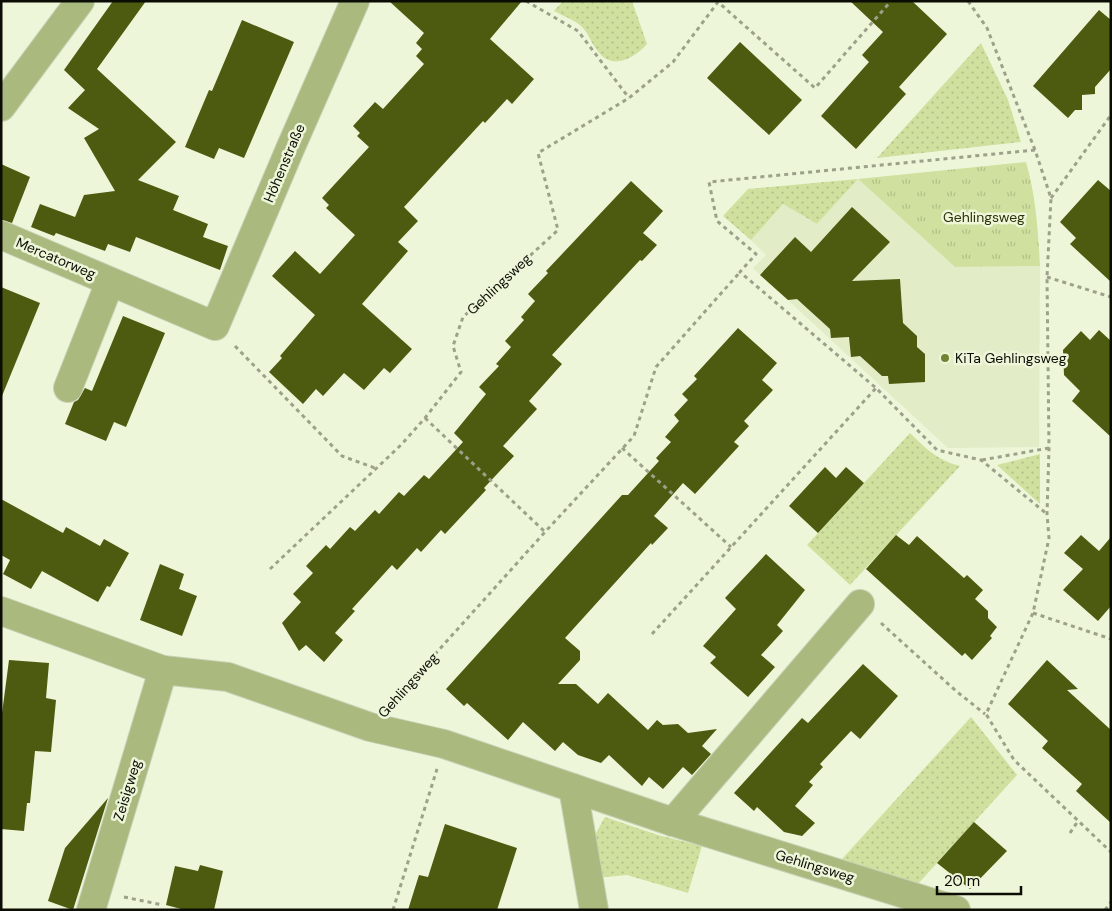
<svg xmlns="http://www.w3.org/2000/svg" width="1112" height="911" viewBox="0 0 1112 911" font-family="'DM Sans',sans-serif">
<defs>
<pattern id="grass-dots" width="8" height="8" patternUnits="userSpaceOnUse" patternTransform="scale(1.25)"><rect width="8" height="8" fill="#d0e19f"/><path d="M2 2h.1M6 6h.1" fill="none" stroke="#b1c087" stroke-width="1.8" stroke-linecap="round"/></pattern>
<pattern id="park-tufts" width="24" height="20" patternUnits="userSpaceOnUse" patternTransform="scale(1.25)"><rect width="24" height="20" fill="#d0e19f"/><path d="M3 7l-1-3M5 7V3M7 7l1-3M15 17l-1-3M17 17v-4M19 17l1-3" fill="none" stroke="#b1c087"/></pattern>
</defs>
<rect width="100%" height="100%" fill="#edf6d8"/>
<path fill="#e2ecc7" d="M 858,179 L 955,267 L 1040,266 L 1039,447 L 948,448 L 753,268 L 766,255 L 751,240 L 783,204 L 817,224 Z"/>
<g fill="url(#grass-dots)">
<path d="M 563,1 L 632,1 L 647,44 C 634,59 611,71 597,50 C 591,43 589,34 582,27 C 575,20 563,16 554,11 Z"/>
<path d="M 981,43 L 1008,100 L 1021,142 L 877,158 Z"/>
<path d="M 858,179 L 817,224 L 783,204 L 751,240 L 723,216 L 748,189 Z"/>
<path d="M 910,433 C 925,448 938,461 960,466 L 850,585 L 807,545 Z"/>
<path d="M 1040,454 L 1040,504 L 997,465 Z"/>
<path d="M 971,717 L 1017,775 L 917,885 L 842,859 Z"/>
<path d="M 605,817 L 658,835 L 702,846 L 688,893 L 627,875 L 596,878 L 591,842 Z"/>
</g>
<path fill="url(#park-tufts)" d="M 1026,162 C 1036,196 1038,231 1040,266 L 955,267 L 858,179 Z"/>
<g fill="#4d5b10">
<path d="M 113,1 L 146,1 L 97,69 L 176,142 L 138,180 L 179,196 L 173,210 L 208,224 L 203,237 L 228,246 L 220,270 L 136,237 L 130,252 L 108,244 L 105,251 L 56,233 L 54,236 L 31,227 L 40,204 L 75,217 L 84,195 L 115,191 L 84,138 L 99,129 L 68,108 L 85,90 L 64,70 Z"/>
<path d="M 389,1 L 522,1 L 490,39 L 534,79 L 512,104 L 507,99 L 485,123 L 483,121 L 404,207 L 418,221 L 398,242 L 408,251 L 362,304 L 412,349 L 390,373 L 384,368 L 364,390 L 344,373 L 323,396 L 316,389 L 303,404 L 269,372 L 282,358 L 280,356 L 315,315 L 272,276 L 295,251 L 320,274 L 355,235 L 326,208 L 329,205 L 322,198 L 369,147 L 357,136 L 360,133 L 353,126 L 375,102 L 383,109 L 424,64 L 416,56 L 422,49 L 416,43 L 424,33 Z"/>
<path d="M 850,1 L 912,1 L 947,34 L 899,87 L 906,94 L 856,149 L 821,116 L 869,62 L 862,55 L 883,32 Z"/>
<path d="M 1099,10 L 1111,20 L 1111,69 L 1095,87 L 1095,94 L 1082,95 L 1082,110 L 1075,110 L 1068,118 L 1033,86 Z"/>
<path d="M 242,20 L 294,42 L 244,158 L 219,148 L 214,159 L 185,147 L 209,90 L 212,91 Z"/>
<path d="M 740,42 L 802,100 L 769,135 L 707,78 Z"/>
<path d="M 1,164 L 30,177 L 12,223 L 1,220 Z"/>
<path d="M 1098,180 L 1111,191 L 1111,282 L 1070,244 L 1076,238 L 1060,222 Z"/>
<path d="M 631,181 L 663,211 L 643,233 L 657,245 L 642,261 L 640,260 L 552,355 L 562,364 L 529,401 L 537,409 L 503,446 L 514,456 L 484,488 L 486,490 L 445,534 L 441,530 L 421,552 L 417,548 L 397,570 L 392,565 L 352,609 L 355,611 L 335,633 L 343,640 L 324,662 L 306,645 L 299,651 L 282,623 L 301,602 L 293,594 L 313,573 L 306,566 L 326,545 L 330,549 L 350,527 L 355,531 L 375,510 L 379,514 L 399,492 L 404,496 L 424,475 L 429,479 L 463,442 L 454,433 L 486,394 L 479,387 L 499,366 L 496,364 L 511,347 L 505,341 L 524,320 L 521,317 L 535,301 L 528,294 L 548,273 L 546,271 Z"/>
<path d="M 852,207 L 890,242 L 852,281 L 900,279 L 903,323 L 917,336 L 917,347 L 925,354 L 925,382 L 889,384 L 888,376 L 882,376 L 860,356 L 851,357 L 849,337 L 831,338 L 830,329 L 797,299 L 788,300 L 760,275 L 795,237 L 811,252 Z"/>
<path d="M 1,287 L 40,303 L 2,396 L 1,395 Z"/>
<path d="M 123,316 L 165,333 L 126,427 L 114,422 L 106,441 L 65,424 L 74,402 L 78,400 L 85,388 L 92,391 Z"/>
<path d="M 738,328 L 777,363 L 762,380 L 773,390 L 744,421 L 749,426 L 734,442 L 739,446 L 695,494 L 683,483 L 654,516 L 668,528 L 652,545 L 651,543 L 565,638 L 580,651 L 580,660 L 558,684 L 576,684 L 598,704 L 608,693 L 648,730 L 657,720 L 663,725 L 678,724 L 688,733 L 717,729 L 702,746 L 711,754 L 692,775 L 683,767 L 663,789 L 649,777 L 642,786 L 609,755 L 601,763 L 578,755 L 563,742 L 555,751 L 523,722 L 508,740 L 467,703 L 464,706 L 446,689 L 622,495 L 628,495 L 659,461 L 656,458 L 671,442 L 665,437 L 679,421 L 674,415 L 688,400 L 682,394 L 697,379 L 694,376 Z"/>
<path d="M 1099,330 L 1111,341 L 1111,437 L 1072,401 L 1080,391 L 1064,375 L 1063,350 L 1081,331 L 1090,340 Z"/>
<path d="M 825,467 L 836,478 L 846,467 L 864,483 L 818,533 L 789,506 Z"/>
<path d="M 1,499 L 63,533 L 66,527 L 100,546 L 104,539 L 129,553 L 110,587 L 107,586 L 98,602 L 42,571 L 31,589 L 3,574 L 10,560 L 1,555 Z"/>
<path d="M 896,535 L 909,545 L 917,536 L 964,578 L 967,575 L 983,590 L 975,599 L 988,611 L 988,618 L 997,627 L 990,636 L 992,638 L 972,660 L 965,653 L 962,656 L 866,569 Z"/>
<path d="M 1081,535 L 1099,551 L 1111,537 L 1111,606 L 1098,621 L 1063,590 L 1083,569 L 1064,553 Z"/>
<path d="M 766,554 L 805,590 L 777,625 L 783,631 L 761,655 L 775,667 L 748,697 L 710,663 L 716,657 L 703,646 L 736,609 L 725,598 Z"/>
<path d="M 160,564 L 184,574 L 179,589 L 197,596 L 182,636 L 140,620 Z"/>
<path d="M 9,660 L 49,663 L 46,698 L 56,700 L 51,752 L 35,751 L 30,803 L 27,803 L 24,831 L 1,829 L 1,721 Z"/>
<path d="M 1047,660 L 1078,689 L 1067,690 L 1111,730 L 1111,823 L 1076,791 L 1082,784 L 1042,748 L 1048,741 L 1008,704 Z"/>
<path d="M 863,664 L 898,696 L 860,739 L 851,731 L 820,764 L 823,767 L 809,782 L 813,785 L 795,806 L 815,823 L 802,836 L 784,832 L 757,807 L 754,811 L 734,793 L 802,718 L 808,723 Z"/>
<path d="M 108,798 L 73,910 L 48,901 L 65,848 Z"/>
<path d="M 974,822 L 1007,851 L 970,889 L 937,863 Z"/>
<path d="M 445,824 L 517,848 L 497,910 L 408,910 L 419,875 L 428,877 Z"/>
<path d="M 200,865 L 223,871 L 214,910 L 185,910 L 166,905 L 175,866 L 198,871 Z"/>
</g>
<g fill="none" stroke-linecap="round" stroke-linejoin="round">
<defs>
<g id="street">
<path d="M 1,107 L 80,1"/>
<path d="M 1,235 L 215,326 L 290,149 L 355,1"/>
<path d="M 68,388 L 110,282"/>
<path d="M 1,611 L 163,670 L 228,677 L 370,727 L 444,744 L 673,822 L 956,910"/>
<path d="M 573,788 L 594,910"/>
<path d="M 673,822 L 860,604"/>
<path d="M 91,910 L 163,670"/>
</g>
</defs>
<use href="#street" stroke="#c9d1b6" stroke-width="30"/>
<g stroke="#9ba18b" stroke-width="3" stroke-dasharray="4 4" stroke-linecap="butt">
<path d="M 526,1 L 578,31 L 629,98"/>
<path d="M 968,1 L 987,28 L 1035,150 L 1051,198 L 1047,277 L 1049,448 L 1047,514 L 1049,538 L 1033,613 L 986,714 L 1014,760 L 1111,852"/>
<path d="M 1035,150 L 709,182 L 717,221 L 756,254 L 740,272 L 876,388 L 937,450 L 981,460 L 1047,514"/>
<path d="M 1051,198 L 1111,115"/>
<path d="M 1047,277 L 1111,297"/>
<path d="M 235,346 L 342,456 L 375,468"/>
<path d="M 425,418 L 545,532"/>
<path d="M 622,448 L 731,547"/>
<path d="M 982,460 L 1049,448"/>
<path d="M 270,569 L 402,444 L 425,418 L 461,372 L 453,346 L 463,317 L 558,230 L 538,153 L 629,98 L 673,62 L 718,2 L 815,88 L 891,1"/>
<path d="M 1033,613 L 1111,639"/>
<path d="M 881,623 L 956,691 L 985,714"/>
<path d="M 652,634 L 876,388"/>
<path d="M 392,702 L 545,532 L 634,436 L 656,367 L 740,272"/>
<path d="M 1070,833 L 1078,821"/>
<path d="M 124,897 L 163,905"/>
<path d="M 393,910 L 437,769"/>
<path d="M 1105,910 L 1111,902"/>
</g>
<use href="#street" stroke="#aab97e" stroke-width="28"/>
</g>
<circle fill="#728433" stroke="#edf6d8" stroke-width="2" cx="945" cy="358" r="5"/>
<g text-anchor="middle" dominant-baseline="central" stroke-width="5" stroke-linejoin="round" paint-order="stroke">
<g font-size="14" fill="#0b0d05" stroke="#edf6d8">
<text transform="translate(284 163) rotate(-67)">Höhenstraße</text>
<text transform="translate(56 258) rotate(23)">Mercatorweg</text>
<text transform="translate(499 284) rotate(-43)">Gehlingsweg</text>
<text transform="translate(408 685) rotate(-48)">Gehlingsweg</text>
<text transform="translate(127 790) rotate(-73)">Zeisigweg</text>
<text transform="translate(815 866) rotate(17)">Gehlingsweg</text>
</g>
<g font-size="14" fill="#2b330b" stroke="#edf6d8">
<text x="984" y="217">Gehlingsweg</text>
</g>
<g font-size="14" fill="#0b0d05" stroke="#edf6d8" text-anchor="start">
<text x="955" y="358">KiTa Gehlingsweg</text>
</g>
</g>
<rect width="1112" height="911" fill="none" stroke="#0b0d05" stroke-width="5"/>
<path d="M937 886v8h84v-8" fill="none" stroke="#0b0d05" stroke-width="2.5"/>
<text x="944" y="886" font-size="15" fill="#0b0d05" stroke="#edf6d8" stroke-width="4" paint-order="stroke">20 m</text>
</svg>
